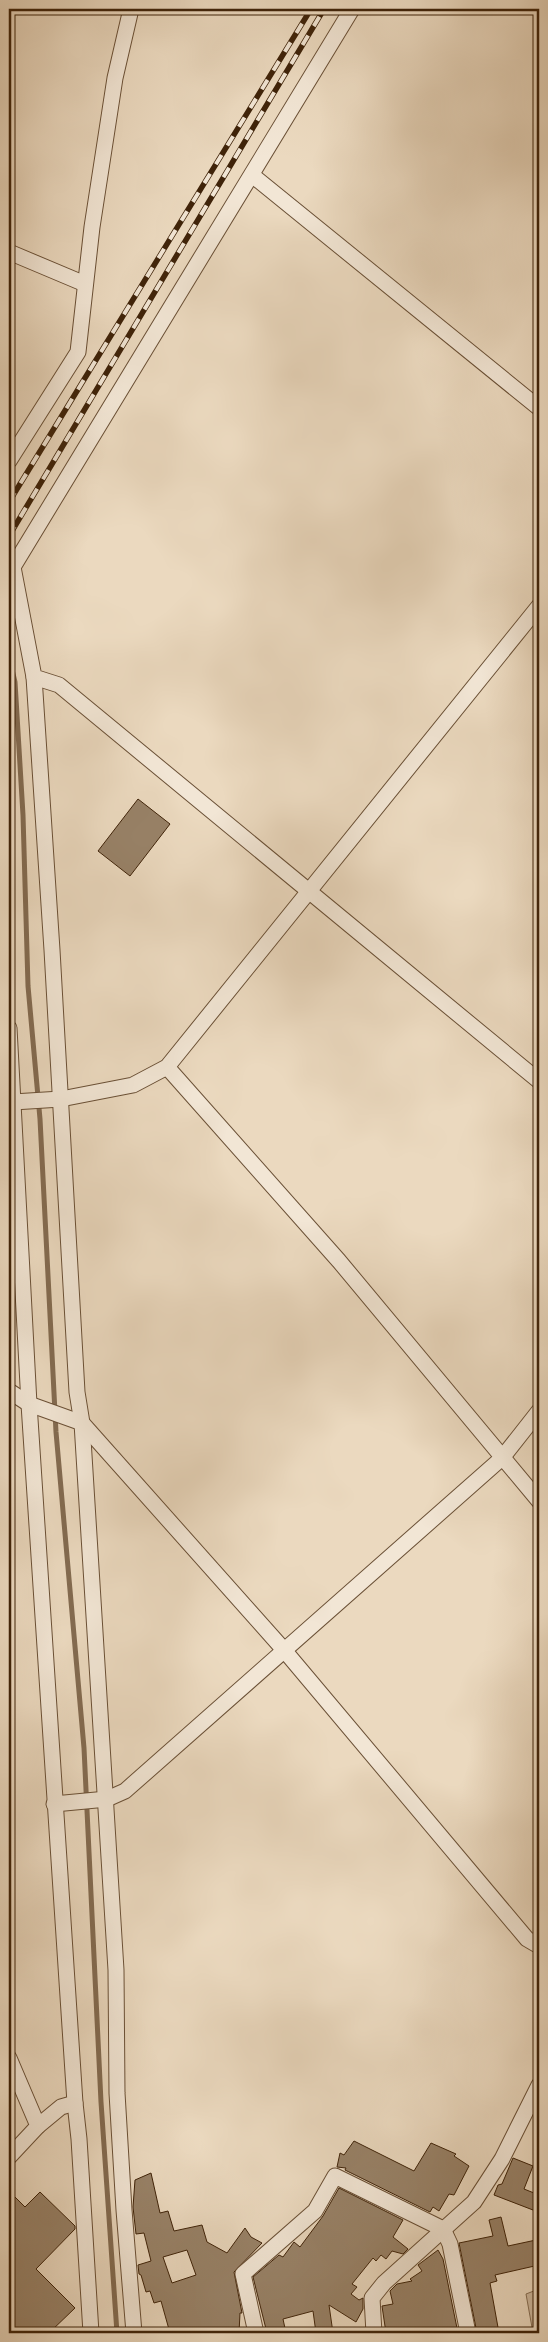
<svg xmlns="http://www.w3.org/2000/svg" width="548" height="2342" viewBox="0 0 548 2342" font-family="'IM FELL DW Pica',serif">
<rect width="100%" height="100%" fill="#ebd9bf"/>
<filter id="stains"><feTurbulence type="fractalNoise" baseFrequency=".004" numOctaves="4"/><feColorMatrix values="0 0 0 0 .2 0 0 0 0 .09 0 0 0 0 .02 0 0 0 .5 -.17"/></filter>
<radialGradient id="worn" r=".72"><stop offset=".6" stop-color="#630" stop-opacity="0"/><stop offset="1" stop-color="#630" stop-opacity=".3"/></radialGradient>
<path fill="#cebaa0" stroke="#866e54" d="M 539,2289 L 539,2333 L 533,2333 L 526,2294 Z"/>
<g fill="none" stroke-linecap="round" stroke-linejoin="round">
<path stroke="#836b51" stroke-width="5" d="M 9,657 L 15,682 L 23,815 L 28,986 L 40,1119 L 56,1432 L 84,1748 L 101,2102 L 117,2333"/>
</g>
<g fill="#988268" stroke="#3f2309" fill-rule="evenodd">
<path d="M 138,799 L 170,824 L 130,876 L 98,851 Z"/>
<path d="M 354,2141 L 414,2171 L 431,2143 L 456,2154 L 454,2156 L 469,2166 L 454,2195 L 449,2194 L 439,2211 L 433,2207 L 430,2212 L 345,2170 L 346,2168 L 337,2167 L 340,2153 L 344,2155 Z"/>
<path d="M 513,2158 L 533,2166 L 524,2189 L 539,2195 L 533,2210 L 494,2195 L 498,2185 L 502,2184 Z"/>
<path d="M 151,2173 L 160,2213 L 168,2211 L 174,2231 L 202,2225 L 207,2242 L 227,2253 L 245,2228 L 251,2237 L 262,2243 L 234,2272 L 242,2313 L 240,2313 L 239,2333 L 208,2333 L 208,2328 L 186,2333 L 170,2333 L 161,2301 L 154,2303 L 150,2291 L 146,2292 L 141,2275 L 139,2274 L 138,2265 L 151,2261 L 144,2233 L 136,2234 L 133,2207 L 135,2180 ZM 187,2250 L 196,2275 L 172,2283 L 163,2257 Z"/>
<path d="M 339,2188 L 403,2220 L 393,2237 L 408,2249 L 403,2254 L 392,2251 L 386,2259 L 381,2255 L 376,2261 L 373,2258 L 352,2284 L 357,2287 L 351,2294 L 359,2300 L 363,2298 L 363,2309 L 356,2322 L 329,2305 L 333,2333 L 316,2333 L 313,2311 L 283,2319 L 286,2333 L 267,2333 L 253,2277 L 279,2255 L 283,2257 L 294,2242 L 300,2247 L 323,2216 Z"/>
<path d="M 9,2191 L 25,2207 L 40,2192 L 75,2226 L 75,2229 L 36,2269 L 75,2308 L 49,2333 L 9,2333 Z"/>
<path d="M 501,2217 L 508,2246 L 536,2240 L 539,2265 L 495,2275 L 497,2281 L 490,2283 L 499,2333 L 477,2333 L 459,2243 L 493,2236 L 489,2220 Z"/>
<path d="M 438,2250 L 443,2259 L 458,2333 L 386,2333 L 382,2306 L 393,2304 L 390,2291 L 397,2284 L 412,2281 L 410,2279 L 422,2271 L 418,2265 Z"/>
</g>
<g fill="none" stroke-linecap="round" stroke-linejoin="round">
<defs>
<g id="minor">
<path d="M 352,9 L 13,567 L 34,677 L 59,685 L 539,1081"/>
<path d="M 252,175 L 539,408"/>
<path d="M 9,252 L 85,284"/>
<path d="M 9,461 L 78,352 L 92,227 L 115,78 L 131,9"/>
<path d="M 34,677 L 52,950 L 77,1392 L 82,1423 L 116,1970 L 117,2093 L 124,2210 L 134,2333"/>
<path d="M 9,1028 L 29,1404 L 75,2103 L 79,2139 L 91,2333"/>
<path d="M 167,1067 L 339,1261 L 539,1501"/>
<path d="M 9,1105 L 13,1102 L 61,1099 L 133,1085 L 167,1067 L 539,606"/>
<path d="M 9,1391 L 29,1404 L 82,1423 L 284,1650 L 527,1939 L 539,1946"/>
<path d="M 54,1804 L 107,1799 L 125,1791 L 502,1458 L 539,1411"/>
<path d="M 9,2058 L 38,2126 L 9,2157"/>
<path d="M 38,2126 L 61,2107 L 75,2103"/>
<path d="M 256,2333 L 243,2274 L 315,2211 L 335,2176 L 443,2229 L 450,2244 L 468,2333"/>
<path d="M 374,2333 L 372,2298 L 384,2283 L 474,2202 L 502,2159 L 539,2085"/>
</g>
</defs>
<use href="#minor" stroke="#6a5036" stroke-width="17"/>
<use href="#minor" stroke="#f2e6d5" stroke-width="15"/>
<defs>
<g id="rail">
<path d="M 9,502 L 311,9"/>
<path d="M 9,536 L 324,9"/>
</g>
</defs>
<use href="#rail" stroke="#3f2309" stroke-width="5.5"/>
<use href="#rail" stroke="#f2e6d5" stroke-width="4" stroke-dasharray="11" stroke-linecap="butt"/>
</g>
<rect width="548" height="2342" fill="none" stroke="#ebd9bf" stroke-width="30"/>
<rect x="10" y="10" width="528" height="2322" fill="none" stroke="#3f2309" stroke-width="2.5"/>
<rect x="15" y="15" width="518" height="2312" fill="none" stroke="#3f2309"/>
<rect width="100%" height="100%" filter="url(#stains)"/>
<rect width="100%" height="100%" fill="url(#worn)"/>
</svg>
